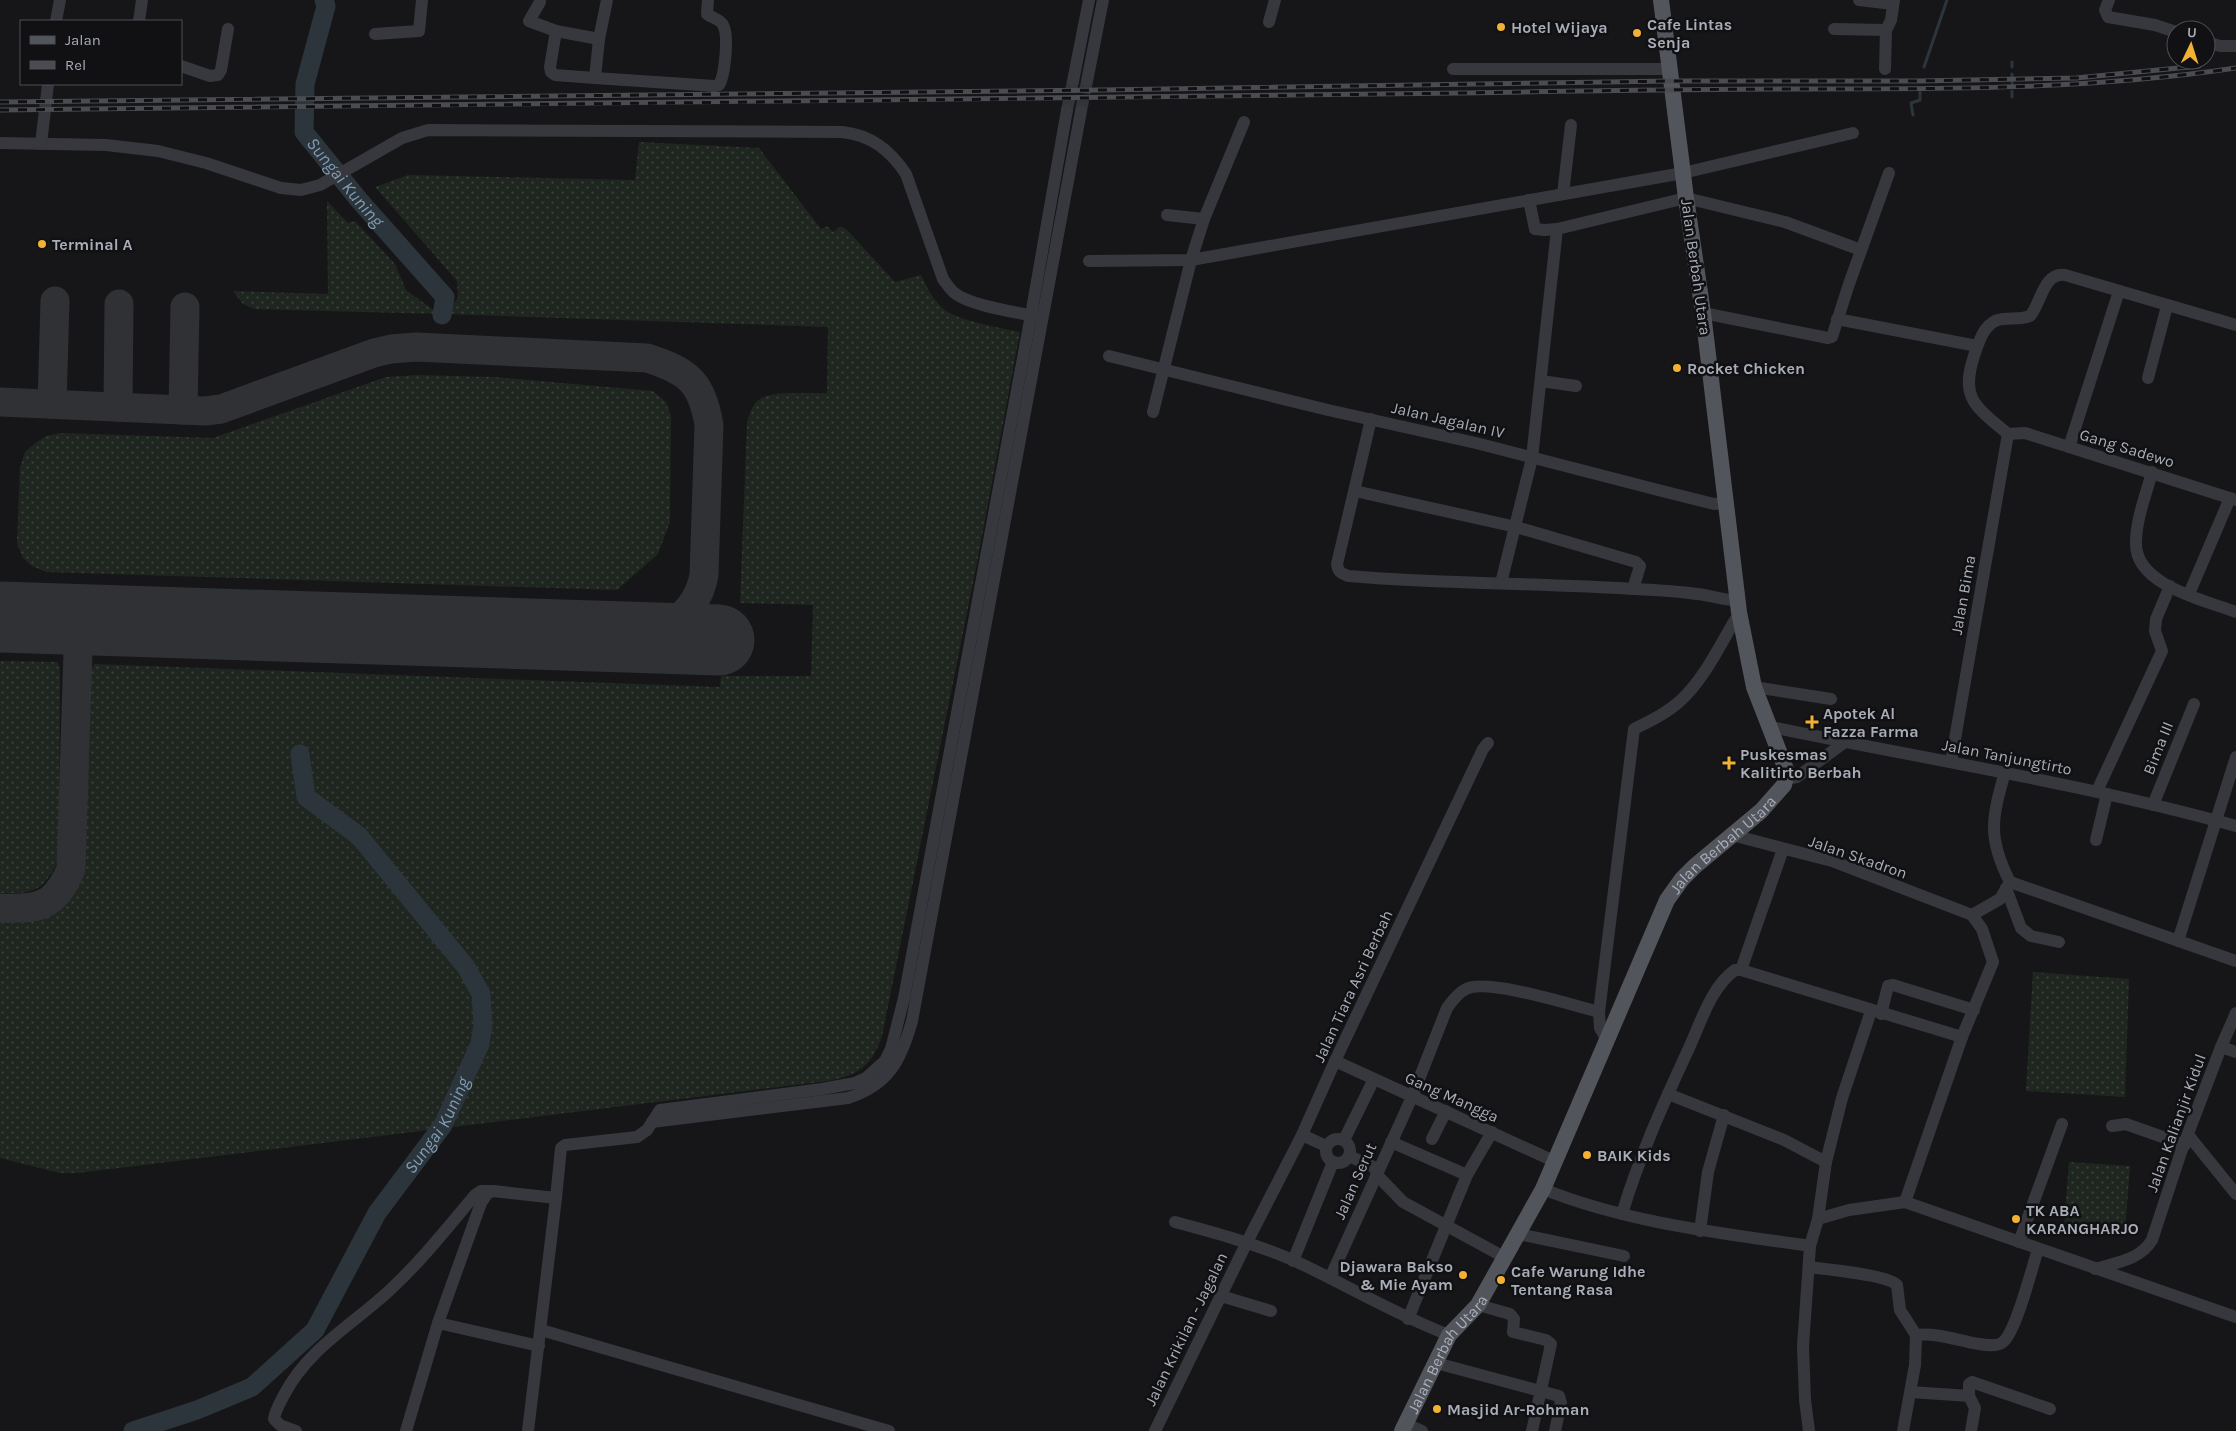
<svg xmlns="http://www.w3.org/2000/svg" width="2236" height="1431" viewBox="0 0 2236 1431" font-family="Karla,sans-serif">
<defs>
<pattern id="grass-dots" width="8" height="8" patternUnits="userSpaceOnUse" patternTransform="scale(1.25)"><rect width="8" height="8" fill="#1e261f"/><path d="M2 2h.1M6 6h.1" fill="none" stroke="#3c433d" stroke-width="1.8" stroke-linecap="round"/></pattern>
</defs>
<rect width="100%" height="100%" fill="#161618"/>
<g fill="url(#grass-dots)">
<path d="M 639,142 L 759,148 L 821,229 L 827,226 L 833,232 L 841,226 L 847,230 L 895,282 L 921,275 C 927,288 934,301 945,310 C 959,321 1002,328 1020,332 L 977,563 L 882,1036 C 872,1066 859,1075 828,1081 L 78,1173 L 60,1173 L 0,1158 L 0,918 L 25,919 L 52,910 L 69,894 L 80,877 L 84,856 L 90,670 L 95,664 L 720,687 L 721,676 L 811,676 L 813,605 L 740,603 L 747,422 C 750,414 752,404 760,399 C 772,390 811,394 827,393 L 828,327 L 445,314 L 458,298 L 457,281 L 375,187 L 408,175 L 635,180 Z"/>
<path d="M 327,201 L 348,223 L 355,221 L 395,264 L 406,290 L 439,314 L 254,309 L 243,304 L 233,291 L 328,294 Z"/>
<path d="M 418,375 L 494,377 L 653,391 L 666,402 L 671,416 L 670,522 L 658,554 L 617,590 L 46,572 L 32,566 L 23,558 L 17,544 L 20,468 L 25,452 L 34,444 L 46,436 L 60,433 L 213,438 L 386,377 Z"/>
<path d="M 0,661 L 57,662 L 60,668 L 59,860 C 42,891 36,894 0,893 Z"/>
<path d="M 2033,972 L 2129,979 L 2125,1097 L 2026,1091 Z"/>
<path d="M 2069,1162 L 2130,1166 L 2125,1230 L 2064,1226 Z"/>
</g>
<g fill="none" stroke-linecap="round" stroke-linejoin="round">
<g stroke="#2c353c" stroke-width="3">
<path d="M 1924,67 L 1947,0"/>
<path d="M 2012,67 L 2012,62"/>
<path d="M 2012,77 L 2012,74"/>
<path d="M 2012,82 L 2012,84"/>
<path d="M 2012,91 L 2012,97"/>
<path d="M 1913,115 L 1911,103 L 1920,100 L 1920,92"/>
</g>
<g stroke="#2c353c" stroke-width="19">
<path id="s1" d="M 324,0 L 326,6 L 305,84 L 304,132 L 359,200 L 445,297 L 442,315"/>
<path id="s2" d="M 133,1431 L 197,1410 L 252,1387 L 315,1330 L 377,1213 L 443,1125 L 480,1044 L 483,1025 L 481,994 L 466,967 L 359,836 L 306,797 L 300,754"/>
</g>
<g stroke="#303135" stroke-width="29">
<path d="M 0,402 L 205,411 L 221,409 L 374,353 L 391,349 L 416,347 L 647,358 C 688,371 702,382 709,425 L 704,575 C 696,617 663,634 623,637"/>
<path d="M 52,404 L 55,301"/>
<path d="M 118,407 L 119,304"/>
<path d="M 183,410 L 185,307"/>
<path d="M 0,610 L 16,618"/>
<path d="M 50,618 C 67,627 74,633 78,651"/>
<path d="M 0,908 C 39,909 54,908 71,869 L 78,651 C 84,633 90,627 108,621"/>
</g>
<path stroke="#303135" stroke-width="71" d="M 0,617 L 719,640"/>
<g stroke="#333438" stroke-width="12" stroke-dasharray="12 6" stroke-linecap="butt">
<path d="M 1067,110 L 1073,81"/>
<path d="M 1081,111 L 1087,81"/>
</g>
<g stroke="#37383d" stroke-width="12">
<path d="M 607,0 L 599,39 L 595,78 L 715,86 L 719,85 C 725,75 729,35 723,25 C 720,19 712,18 707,14 L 708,0"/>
<path d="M 1859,0 L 1893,4"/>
<path d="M 2109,0 L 2105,10 L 2108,17 L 2155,25 L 2176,32"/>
<path d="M 540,2 L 529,21 L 556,31 L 550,67 L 551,72 L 555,75 L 595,78"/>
<path d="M 56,21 L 60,0"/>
<path d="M 139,21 L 142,0"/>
<path d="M 1269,22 L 1275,0"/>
<path d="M 1834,29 L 1886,30"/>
<path d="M 556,31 L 599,39"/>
<path d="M 375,34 L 419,31 L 422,0"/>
<path d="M 2206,42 L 2220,46 L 2236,46"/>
<path d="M 181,66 L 210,76 L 218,75 L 221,70 L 228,29"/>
<path d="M 1453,69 L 1669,69"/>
<path d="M 1885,69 L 1886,30 L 1891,20 L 1894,0"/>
<path d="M 1073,81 L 1089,0"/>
<path d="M 1087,81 L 1103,0"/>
<path d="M 0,143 L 106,145 L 158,151 L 206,163 L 281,188 L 301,190 L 320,185 L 402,138 L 428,130 L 842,132 C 871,135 890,150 906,174 L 943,279 C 947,284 950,290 956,294 C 972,306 1017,312 1038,317"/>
<path d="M 41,144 L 48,84"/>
<path d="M 1563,194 L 1571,125"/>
<path d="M 1529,200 L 1535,229 L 1545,230 L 1557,229 L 1686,198 L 1785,222 L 1861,250"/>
<path d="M 1167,215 L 1204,219"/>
<path d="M 1089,261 L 1191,260 L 1683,173 L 1853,133"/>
<path d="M 1703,313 L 1828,338 L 1832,337 L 1849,284 L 1889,173"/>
<path d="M 1837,319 L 1977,346"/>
<path d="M 1109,356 L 1328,410 L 1476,443 L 1662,491 L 1714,504 L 1725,503"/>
<path d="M 2148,378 L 2167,306"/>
<path d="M 1541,381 L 1576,386"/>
<path d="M 1153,412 L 1191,260 L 1204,219 L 1244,122"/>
<path d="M 1371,419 L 1337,564 C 1338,572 1341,573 1348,576 C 1442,584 1538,583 1633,589 C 1654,590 1676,591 1697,594 C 1711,595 1724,601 1738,600"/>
<path d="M 2008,434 C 1973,405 1959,397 1976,350 C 1980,339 1984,327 1995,321 C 2006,316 2019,321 2030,316 C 2041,304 2043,272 2065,275 L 2236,325"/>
<path d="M 2008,434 L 2025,433 L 2236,500"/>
<path d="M 2069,447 L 2119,291"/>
<path d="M 2152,472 C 2146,495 2136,519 2136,543 C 2135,585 2204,600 2236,612"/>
<path d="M 1355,491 L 1516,527 L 1636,562 L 1640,566 L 1633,589"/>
<path d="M 1501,583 L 1532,458 L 1557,229"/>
<path d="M 2189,594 L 2230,498"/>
<path d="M 1754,687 L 1831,699"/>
<path d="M 1769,729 L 1776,728 C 1930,760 2085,784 2236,826"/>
<path d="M 1951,762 L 2008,434"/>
<path d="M 1786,779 L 1797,777 L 1845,742"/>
<path d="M 2097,791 L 2162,651 L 2155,631 L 2156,619 L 2170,586"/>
<path d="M 2153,805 L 2194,704"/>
<path d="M 1732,835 L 1832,861 L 1972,915"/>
<path d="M 2096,840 L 2107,794"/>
<path d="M 2010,882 L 2236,961"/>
<path d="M 2006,888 L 2021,928 L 2031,936 L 2059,942"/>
<path d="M 2178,941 L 2236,757"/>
<path d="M 1741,970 L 1783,849"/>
<path d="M 1881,1014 L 1888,986 L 1893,985 L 1974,1010"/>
<path d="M 1607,1040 L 1600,1028 L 1599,1012 L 1634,729 C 1650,721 1667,713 1680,701 C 1704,679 1719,647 1735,620 L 1740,617"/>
<path d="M 2221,1047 L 2236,1052"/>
<path d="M 1335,1061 L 1556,1162"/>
<path d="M 1668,1094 L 1784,1140 L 1826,1162"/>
<path d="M 652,1122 L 848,1098 C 889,1085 901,1060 912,1021 L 1081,111"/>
<path d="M 2112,1126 L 2126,1124 L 2185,1145"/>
<path d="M 1302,1135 L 1326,1146"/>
<path d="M 2189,1136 L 2236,1194"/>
<circle cx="1338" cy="1151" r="12"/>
<path d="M 1432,1139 L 1446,1111"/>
<path d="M 1344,1140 L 1374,1079"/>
<path d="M 1391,1142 L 1467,1175"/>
<path d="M 1349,1156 L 1378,1169"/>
<path d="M 1376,1174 L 1403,1202 L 1504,1257"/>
<path d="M 1543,1189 C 1628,1223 1720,1233 1810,1246"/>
<path d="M 1905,1202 L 1962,1037 L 1993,962 L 1982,929 L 1972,915 L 2000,899 L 2010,882 C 1987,837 1992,818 2005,772"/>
<path d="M 1622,1214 C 1639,1157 1664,1102 1689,1048 C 1701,1022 1711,987 1735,970 L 1741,970 L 1962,1037"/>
<path d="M 1818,1219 L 1849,1210 L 1905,1202 L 2236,1317"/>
<path d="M 1175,1222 C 1216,1233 1256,1244 1295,1261 C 1347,1285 1396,1315 1449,1335"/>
<path d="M 1700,1231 L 1708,1172 L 1724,1115"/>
<path d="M 1518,1234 L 1624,1256"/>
<path d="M 2019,1242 L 2062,1124"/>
<path d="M 1293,1261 L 1333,1162"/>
<path d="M 1809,1267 C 1826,1269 1888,1275 1897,1285 L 1900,1310 L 1916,1335 L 1915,1365 L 1903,1431"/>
<path d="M 2095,1269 C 2117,1262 2140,1260 2152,1240 L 2181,1152 L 2221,1047 L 2236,1013"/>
<path d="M 1330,1278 L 1412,1097 L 1447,1008 C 1452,1001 1458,993 1466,989 C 1487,978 1572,1005 1599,1012"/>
<path d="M 1221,1296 L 1271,1311"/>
<path d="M 1478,1305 L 1510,1314 L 1514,1319 L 1513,1332 L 1546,1340 L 1551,1344 L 1532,1431"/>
<path d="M 1408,1319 L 1467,1175 L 1492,1132"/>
<path d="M 438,1323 L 539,1346"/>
<path d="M 541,1330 L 889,1431"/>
<path d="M 1916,1335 C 1936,1333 1954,1339 1973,1343 C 1981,1344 1996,1348 2003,1342 C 2016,1332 2032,1268 2038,1249"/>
<path d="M 1436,1363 L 1559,1396 L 1561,1403 L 1555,1431"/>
<path d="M 1911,1392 L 1969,1396 L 1975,1408 L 1971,1431"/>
<path d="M 1969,1396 L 1969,1384 L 1972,1382 L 2050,1409"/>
<path d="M 1406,1424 L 1422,1431"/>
<path d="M 296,1431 L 280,1425 L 274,1419 C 275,1411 280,1403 284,1395 C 308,1348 354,1324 391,1289 C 422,1260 448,1227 475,1195 L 481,1191 L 493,1191"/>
<path d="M 406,1431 L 438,1323 L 481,1203 L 487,1194 L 493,1191 L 556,1198"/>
<path d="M 528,1431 L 556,1198 L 561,1148 L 565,1145 L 637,1137 L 647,1130 L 660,1110 L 822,1089 L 855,1083 L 866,1078 L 885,1061 L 891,1049 L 904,998 L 1031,315 L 1067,110"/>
<path d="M 1155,1431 L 1247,1242 L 1302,1135 L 1335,1061 L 1483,749 L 1488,743"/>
<path d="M 1809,1431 L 1805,1400 L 1803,1346 L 1810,1246 L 1818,1219 L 1826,1162 L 1842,1098 L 1871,1011"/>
</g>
<path stroke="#53555c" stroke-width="16" id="s3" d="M 1402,1431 L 1449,1335 L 1478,1305 L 1543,1189 L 1667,900 L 1682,879 L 1695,866 L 1761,811 L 1784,785 L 1787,772 L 1754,687 L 1739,612 L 1703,313 L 1686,198 L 1661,0"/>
<defs>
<g id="rail">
<path d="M 0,102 L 1102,90 L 1671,81 L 1918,81 L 2076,78 L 2199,66"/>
<path d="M 0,110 C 487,105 974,100 1461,93 C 1578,91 1694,89 1810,89 C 1953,89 2094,89 2236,68"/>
</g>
</defs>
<use href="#rail" stroke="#4a4c52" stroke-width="5"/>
<use href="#rail" stroke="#111113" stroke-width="3" stroke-dasharray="9" stroke-linecap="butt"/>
</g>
<g fill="#f2b134" stroke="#111113" stroke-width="2">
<circle cx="1501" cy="27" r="5"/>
<circle cx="1637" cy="33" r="5"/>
<circle cx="42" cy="244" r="5"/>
<circle cx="1677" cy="368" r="5"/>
<path d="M1809.5 714.5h5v5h5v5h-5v5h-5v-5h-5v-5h5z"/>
<path d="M1726.5 755.5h5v5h5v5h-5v5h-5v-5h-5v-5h5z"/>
<circle cx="1587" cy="1155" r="5"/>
<circle cx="2016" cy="1219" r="5"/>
<circle cx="1463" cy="1275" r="5"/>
<circle cx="1501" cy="1280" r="5"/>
<circle cx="1437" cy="1409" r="5"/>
</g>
<g text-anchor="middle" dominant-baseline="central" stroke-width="5" stroke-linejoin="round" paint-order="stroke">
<g font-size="16" font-weight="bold" fill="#a8adb8" stroke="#111113" text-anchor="start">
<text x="1647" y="24">Cafe Lintas<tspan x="1647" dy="18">Senja</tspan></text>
<text x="1511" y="27">Hotel Wijaya</text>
<text x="52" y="244">Terminal A</text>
<text x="1687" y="368">Rocket Chicken</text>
<text x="1823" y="713">Apotek Al<tspan x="1823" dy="18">Fazza Farma</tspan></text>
<text x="1740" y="754">Puskesmas<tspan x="1740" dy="18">Kalitirto Berbah</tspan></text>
<text x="1597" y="1155">BAIK Kids</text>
<text x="2026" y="1210">TK ABA<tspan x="2026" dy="18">KARANGHARJO</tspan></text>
<text x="1453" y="1266" text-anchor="end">Djawara Bakso<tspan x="1453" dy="18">&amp; Mie Ayam</tspan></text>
<text x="1511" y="1271">Cafe Warung Idhe<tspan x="1511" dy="18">Tentang Rasa</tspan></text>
<text x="1447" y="1409">Masjid Ar-Rohman</text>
</g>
<g font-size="16" fill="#a8adb8" stroke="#111113">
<text transform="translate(1696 267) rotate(82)">Jalan Berbah Utara</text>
<text transform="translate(1448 420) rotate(13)">Jalan Jagalan IV</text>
<text transform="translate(2127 448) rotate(17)">Gang Sadewo</text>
<text transform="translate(1963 595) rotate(-80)">Jalan Bima</text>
<text transform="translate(2158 748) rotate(-68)">Bima III</text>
<text transform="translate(2007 757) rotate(11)">Jalan Tanjungtirto</text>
<text stroke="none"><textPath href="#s3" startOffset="675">Jalan Berbah Utara</textPath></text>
<text transform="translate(1858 857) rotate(19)">Jalan Skadron</text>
<text transform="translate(1353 986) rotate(-65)">Jalan Tiara Asri Berbah</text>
<text transform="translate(1452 1097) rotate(24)">Gang Mangga</text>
<text transform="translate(2176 1123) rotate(-70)">Jalan Kalianjir Kidul</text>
<text transform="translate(1355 1181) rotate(-66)">Jalan Serut</text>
<text transform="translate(1186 1329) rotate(-64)">Jalan Krikilan - Jagalan</text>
<text stroke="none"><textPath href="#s3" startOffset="90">Jalan Berbah Utara</textPath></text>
</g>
<g font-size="18" font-style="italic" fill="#7f9bb3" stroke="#111113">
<text stroke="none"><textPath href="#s1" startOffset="200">Sungai Kuning</textPath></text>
<text stroke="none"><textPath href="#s2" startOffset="451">Sungai Kuning</textPath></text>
</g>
</g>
<rect x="20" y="20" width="162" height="65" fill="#111113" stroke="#4d4f55"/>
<rect x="30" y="36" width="25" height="8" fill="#53555c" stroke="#4d4f55"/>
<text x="65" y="45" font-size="15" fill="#a8adb8">Jalan</text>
<rect x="30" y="61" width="25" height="8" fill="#4a4c52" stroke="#4d4f55"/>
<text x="65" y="70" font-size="15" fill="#a8adb8">Rel</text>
<g transform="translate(2191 45) rotate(4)"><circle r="24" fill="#111113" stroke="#4d4f55"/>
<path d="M0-4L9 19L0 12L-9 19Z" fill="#f2b134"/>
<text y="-8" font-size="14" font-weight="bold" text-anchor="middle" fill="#a8adb8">U</text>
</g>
</svg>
